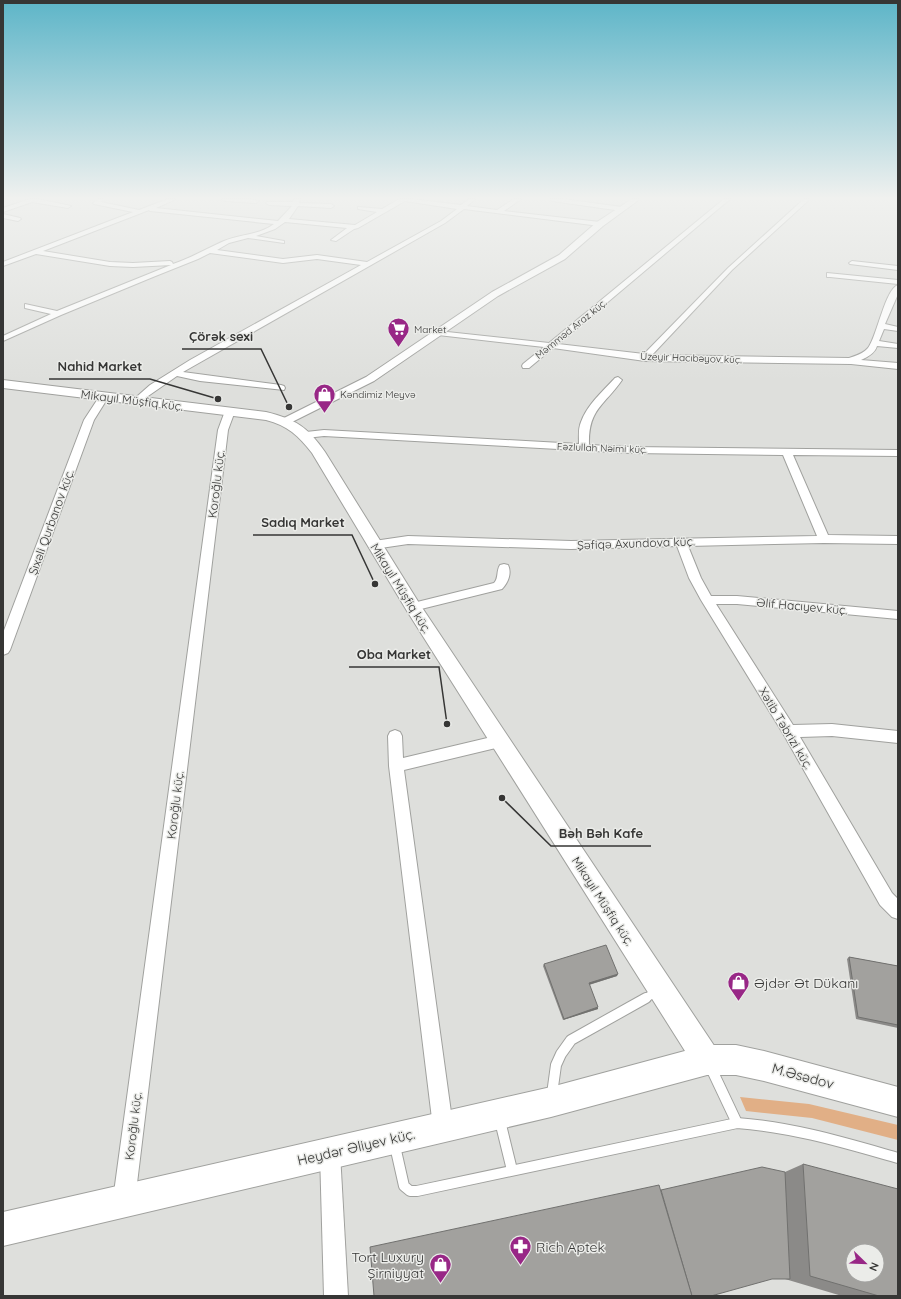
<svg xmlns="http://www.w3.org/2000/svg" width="901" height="1299" viewBox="0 0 901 1299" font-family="Quicksand,sans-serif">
<rect width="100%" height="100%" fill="#dedfdc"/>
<path fill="#e1af86" d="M 740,1097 L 809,1104 L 898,1125 L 898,1140 L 812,1118 L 746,1111 Z"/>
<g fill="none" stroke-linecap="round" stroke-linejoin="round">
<defs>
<path id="service-far1" d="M 644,999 L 656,992"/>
<g id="service">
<path d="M 711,1068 L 737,1123"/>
<path d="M 552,1094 L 556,1065 L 561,1054 L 571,1040 L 646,998"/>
<path d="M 500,1121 L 512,1170"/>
<path d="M 395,1146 L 404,1186 L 410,1191 L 417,1191 L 737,1123 C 793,1127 845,1143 898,1158"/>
</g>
<g id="minor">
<path d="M 3,199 L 7,199 L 3,201 Z"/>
<path d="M 30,199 L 38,199 L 71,206 L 68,208 L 32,202 L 3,212 L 3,208 Z"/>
<path d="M 98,199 L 104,199 L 101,202 L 139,210 L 168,199 L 176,199 L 156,208 L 278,221 L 292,206 L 269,205 L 266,203 L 267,202 L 293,202 L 294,199 L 300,199 L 299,203 L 331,204 L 334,206 L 331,208 L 298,206 L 289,219 L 355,225 L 377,212 L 358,209 L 358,207 L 382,209 L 399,199 L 412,199 L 461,205 L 469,199 L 475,199 L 467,206 L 497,210 L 514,199 L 521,199 L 504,211 L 600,222 L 603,224 L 600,226 L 464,209 L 445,223 L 183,372 L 281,385 L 284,386 L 285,388 L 284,390 L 200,381 L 177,376 L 138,403 L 133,400 L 150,385 L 190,360 L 361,265 L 317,259 L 283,263 L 210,253 L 198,259 L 153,277 L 61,315 L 3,341 L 3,336 L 51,314 L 25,308 L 25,304 L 57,311 L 171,265 L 133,267 L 110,266 L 36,254 L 3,266 L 3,262 L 133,212 L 94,204 L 93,203 ZM 405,201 L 457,209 L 441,221 L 367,262 L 317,255 L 283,259 L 217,250 L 229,243 L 248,238 L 284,243 L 284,241 L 256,236 L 275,229 L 285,222 L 347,228 L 331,240 L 336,241 L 354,229 L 358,228 ZM 149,210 L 150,211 L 274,224 C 260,235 240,234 224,241 C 206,249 191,258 173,264 L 172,262 L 170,261 L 133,263 L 110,262 L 43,251 Z"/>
<path d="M 222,199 L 249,199 L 259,201 L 256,203 L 225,201 Z"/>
<path d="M 549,199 L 563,199 L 622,207 L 625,209 L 622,211 L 552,201 Z"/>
<path d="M 724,199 L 730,199 L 558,344 L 644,354 L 728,268 L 804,199 L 810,199 L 732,270 L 652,355 L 849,358 C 855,356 863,354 868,348 C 877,337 885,289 898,285 L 898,294 L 885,324 L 898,327 L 898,331 L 884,329 L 879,341 L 898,344 L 898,348 L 877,346 C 875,353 868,357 861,360 L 898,363 L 898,369 L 851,364 L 645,361 L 553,348 L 529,368 L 523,368 L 522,366 L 523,364 L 544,347 L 438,335 L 434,333 L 438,331 L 549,343 Z"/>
<path d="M 3,214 L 20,218 L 21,219 L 18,221 L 3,218 Z"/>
<path d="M 852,261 L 898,266 L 898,270 L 850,264 L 849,263 Z"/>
<path d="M 827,273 L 898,280 L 898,284 L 830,277 L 827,277 Z"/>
<path d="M 618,377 L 622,380 C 604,406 588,409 589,445 L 631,447 L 898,450 L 898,456 L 793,455 L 828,535 L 898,536 L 898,544 L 824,543 L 688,546 L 701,578 L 711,596 L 737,596 L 898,611 L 898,619 L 737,604 L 716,604 L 793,725 L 832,724 L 898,731 L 898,743 L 832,736 L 800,737 L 892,893 L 898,899 L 898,919 L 892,917 L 880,905 L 784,735 L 701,600 L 689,578 L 677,546 L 571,549 L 408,544 L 374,549 L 370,548 L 368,545 L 370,542 L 374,541 L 408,536 L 571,541 L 817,536 L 783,455 L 631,453 L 324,436 L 306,438 L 301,435 L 306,432 L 324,430 L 579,444 C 579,437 578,429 581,422 C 587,405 603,391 615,378 Z"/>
<path d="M 104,393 L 109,396 L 94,420 L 10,650 L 8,653 L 3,655 L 3,633 L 84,420 L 101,394 Z"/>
<path d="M 230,408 L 235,411 L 228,430 L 135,1200 L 132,1208 L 124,1211 L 116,1208 L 113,1200 L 218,430 L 225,411 Z"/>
<path d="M 504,564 L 508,565 C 512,573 508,583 502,589 L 413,611 L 409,610 L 407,607 L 409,604 L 413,603 L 494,583 C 499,578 496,571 500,565 Z"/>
<path d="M 395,730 L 400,732 L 402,736 L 403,758 L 500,735 L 505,737 L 507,741 L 505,745 L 500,747 L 404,770 L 453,1127 L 450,1134 L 443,1137 L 436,1134 L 433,1127 L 389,766 L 388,736 L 390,732 Z"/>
<path d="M 330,1143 L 337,1146 L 340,1153 L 348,1296 L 324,1296 L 320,1153 L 323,1146 Z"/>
</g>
<path id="tertiary" d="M 632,199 L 640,199 L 603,226 L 565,259 L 498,296 L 374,381 L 290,423 L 282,423 L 280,421 L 282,419 L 366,377 L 492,292 L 559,255 L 597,222 Z"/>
<path id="secondary" d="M 3,380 L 266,412 C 295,419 308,427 325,452 L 419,603 L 717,1050 L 720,1060 L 717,1070 L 707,1073 L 697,1070 L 407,611 L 312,453 C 299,436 287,425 266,420 L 3,388 Z"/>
<path id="primary" d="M 707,1045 L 736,1045 L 764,1051 L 898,1087 L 898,1117 L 764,1081 L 736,1075 L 707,1075 L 551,1117 L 3,1246 L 3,1212 L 551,1087 Z"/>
</defs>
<use href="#service-far1" stroke="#a0a19e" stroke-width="10"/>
<use href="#service" stroke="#a0a19e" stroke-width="12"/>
<use href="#minor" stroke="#a0a19e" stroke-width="2"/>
<use href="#tertiary" stroke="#a0a19e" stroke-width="2"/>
<use href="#secondary" stroke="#a0a19e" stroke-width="2"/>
<use href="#primary" stroke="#a0a19e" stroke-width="2"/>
<use href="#service-far1" stroke="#fff" stroke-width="8"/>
<use href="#service" stroke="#fff" stroke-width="10"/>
<use href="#minor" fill="#fff" fill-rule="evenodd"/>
<use href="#tertiary" fill="#fff" fill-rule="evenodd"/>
<use href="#secondary" fill="#fff" fill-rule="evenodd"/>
<use href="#primary" fill="#fff" fill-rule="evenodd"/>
</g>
<g fill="#8b8a88">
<path d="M 849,957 L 898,966 L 898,1028 L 856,1019 L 847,959 Z"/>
<path d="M 544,964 L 617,976 L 589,985 L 598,1009 L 563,1020 L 543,966 Z"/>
<path d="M 803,1164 L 898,1296 L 842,1296 L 785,1279 L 770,1279 L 661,1190 L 785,1172 Z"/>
</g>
<g fill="#71716f">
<path d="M 618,974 L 617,976 L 588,985 L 589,983 Z"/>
<path d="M 598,1007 L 598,1009 L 563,1020 L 564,1019 Z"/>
</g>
<g fill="#a2a19e" stroke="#71716f" fill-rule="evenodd">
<path d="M 606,945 L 618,974 L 589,983 L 598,1007 L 564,1019 L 544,964 Z"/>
<path d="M 849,957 L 898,966 L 898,1025 L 858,1017 Z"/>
<path d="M 803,1164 L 898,1189 L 898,1296 L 879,1296 L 810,1276 ZM 853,1251 L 877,1251 L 877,1275 L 853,1275 Z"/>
<path d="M 762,1167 L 785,1172 L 790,1279 L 772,1279 L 711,1296 L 692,1296 L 661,1190 Z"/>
<path d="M 659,1185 L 692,1296 L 374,1296 L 370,1247 Z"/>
</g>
<linearGradient id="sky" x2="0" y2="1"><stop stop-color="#5db5c8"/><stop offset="0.52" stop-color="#f0f1ef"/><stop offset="1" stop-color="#f0f1ef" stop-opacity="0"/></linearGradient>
<rect width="901" height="381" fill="url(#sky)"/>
<defs>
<symbol id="supermarket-pin" viewBox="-11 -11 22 30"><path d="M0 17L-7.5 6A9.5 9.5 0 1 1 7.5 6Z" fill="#982786" stroke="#ebece9"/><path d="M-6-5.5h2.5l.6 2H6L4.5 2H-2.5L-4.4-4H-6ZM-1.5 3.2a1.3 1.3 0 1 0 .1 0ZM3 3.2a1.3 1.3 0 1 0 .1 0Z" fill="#fff"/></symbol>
<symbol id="shop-pin" viewBox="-11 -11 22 30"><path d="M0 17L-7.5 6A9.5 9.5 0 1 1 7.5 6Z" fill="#982786" stroke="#ebece9"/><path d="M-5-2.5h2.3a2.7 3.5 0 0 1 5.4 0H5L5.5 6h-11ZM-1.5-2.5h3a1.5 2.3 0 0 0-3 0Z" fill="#fff"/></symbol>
<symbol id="pharmacy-pin" viewBox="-11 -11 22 30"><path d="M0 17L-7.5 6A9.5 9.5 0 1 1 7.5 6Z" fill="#982786" stroke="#ebece9"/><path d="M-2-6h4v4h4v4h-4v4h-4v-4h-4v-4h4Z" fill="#fff"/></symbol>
</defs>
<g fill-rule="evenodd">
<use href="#supermarket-pin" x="386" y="316" width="25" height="34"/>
<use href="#shop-pin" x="312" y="382" width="25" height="34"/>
<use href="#shop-pin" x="726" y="970" width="25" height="34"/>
<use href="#pharmacy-pin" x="508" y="1234" width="25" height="34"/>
<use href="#shop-pin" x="428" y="1252" width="25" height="34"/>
</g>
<g text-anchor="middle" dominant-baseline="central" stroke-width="3" stroke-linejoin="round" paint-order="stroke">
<g font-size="10" fill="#363635" stroke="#ebece9" text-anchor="start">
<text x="414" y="329">Market</text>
<text x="340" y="394">Kəndimiz Meyvə</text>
</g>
<g font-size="10" fill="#363635" stroke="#ebece9">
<text transform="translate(571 329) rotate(-39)">Məmməd Araz küç.</text>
<text transform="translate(691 358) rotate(2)">Üzeyir Hacıbəyov küç.</text>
<text transform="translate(602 448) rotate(2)">Fəzlullah Nəimi küç.</text>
</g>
<g font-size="12" fill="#363635" stroke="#ebece9">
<text transform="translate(132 400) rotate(7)">Mikayıl Müşfiq küç.</text>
<text transform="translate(216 484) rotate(-83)">Koroğlu küç.</text>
<text transform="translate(51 522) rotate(-70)">Şıxəli Qurbanov küç.</text>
<text transform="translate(636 543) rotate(-2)">Şəfiqə Axundova küç.</text>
<text transform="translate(401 588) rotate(58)">Mikayıl Müşfiq küç.</text>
<text transform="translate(802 606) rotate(5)">Əlif Hacıyev küç.</text>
<text transform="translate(786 728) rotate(59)">Xətib Təbrizi küç.</text>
<text transform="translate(175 805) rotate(-83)">Koroğlu küç.</text>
<text transform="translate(603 901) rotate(57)">Mikayıl Müşfiq küç.</text>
<text transform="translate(133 1126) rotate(-83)">Koroğlu küç.</text>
</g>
<g font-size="14" fill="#363635" stroke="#ebece9" text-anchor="start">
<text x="754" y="983">Əjdər Ət Dükanı</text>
<text x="536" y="1247">Rich Aptek</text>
<text x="424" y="1257" text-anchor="end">Tort Luxury<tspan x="424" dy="16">Şirniyyat</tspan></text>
</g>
<g font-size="14" fill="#363635" stroke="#ebece9">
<text transform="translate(803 1076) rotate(15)">M.Əsədov</text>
<text transform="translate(356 1147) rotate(-13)">Heydər Əliyev küç.</text>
</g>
</g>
<path fill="none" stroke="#363635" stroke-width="1.5" d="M289 407L261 349H182M218 399L150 379H49M375 584L352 535H253M447 724L439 667H349M502 798L551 846H651"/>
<g fill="#363635" stroke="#ebece9" stroke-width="1.5">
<circle cx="289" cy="407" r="4"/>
<circle cx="218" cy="399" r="4"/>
<circle cx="375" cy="584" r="4"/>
<circle cx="447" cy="724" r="4"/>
<circle cx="502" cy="798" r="4"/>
</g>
<g font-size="13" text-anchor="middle" font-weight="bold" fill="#363635" stroke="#ebece9" stroke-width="3" stroke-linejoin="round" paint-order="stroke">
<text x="221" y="341">Çörək sexi</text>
<text x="100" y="371">Nahid Market</text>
<text x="303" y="527">Sadıq Market</text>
<text x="394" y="659">Oba Market</text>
<text x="601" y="838">Bəh Bəh Kafe</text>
</g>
<rect width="901" height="1299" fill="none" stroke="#363635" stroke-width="8"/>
<g transform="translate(865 1263) rotate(113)"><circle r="19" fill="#ebece9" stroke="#a3a3a1"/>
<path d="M0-3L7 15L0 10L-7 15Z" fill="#982786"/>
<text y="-6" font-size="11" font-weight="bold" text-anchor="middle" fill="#363635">N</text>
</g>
</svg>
